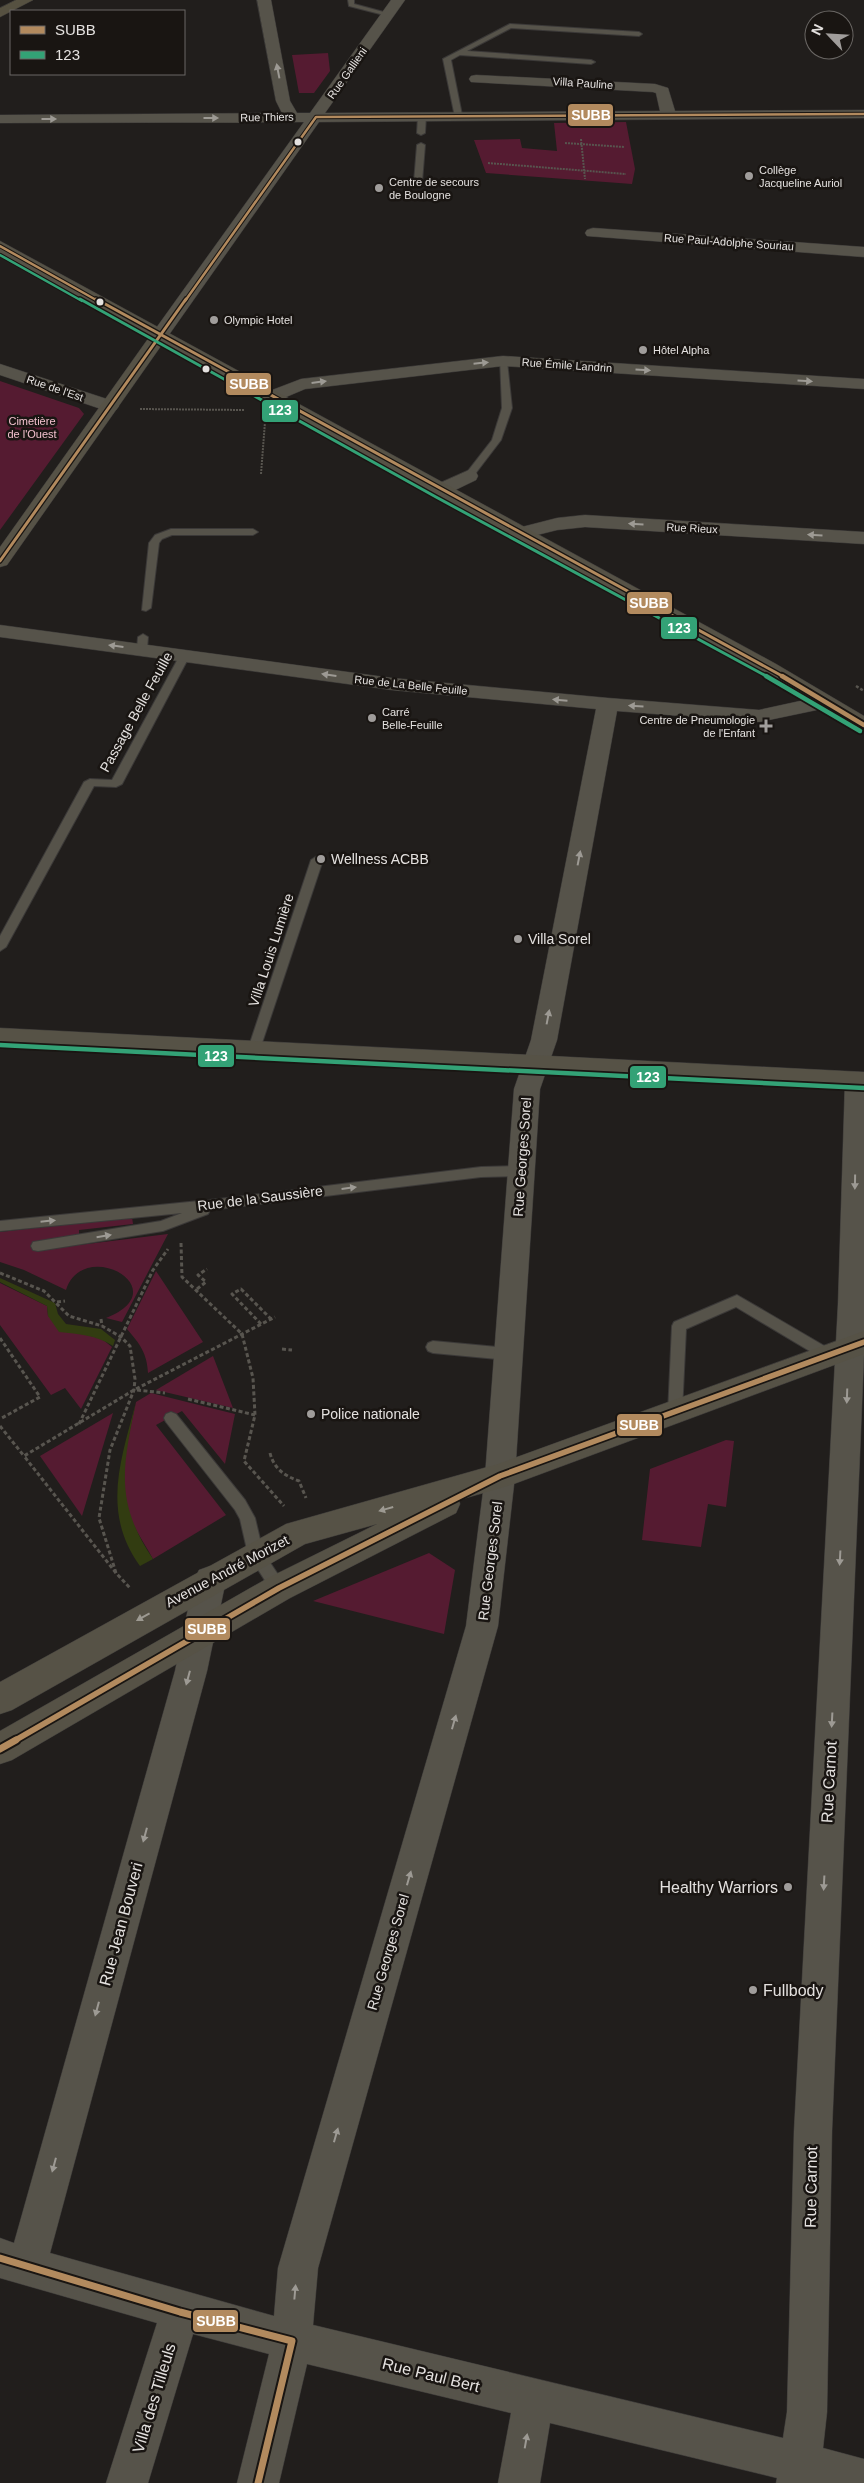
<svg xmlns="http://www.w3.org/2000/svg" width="864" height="2483" viewBox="0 0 864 2483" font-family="Helvetica,sans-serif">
<rect width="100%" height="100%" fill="#211e1c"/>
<g fill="#551b31">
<path d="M 328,53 L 330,71 L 314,93 L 299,93 L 292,55 Z"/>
<path d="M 626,122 L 635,169 L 632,184 L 486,173 L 474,140 L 520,139 L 522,148 L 557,151 L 554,123 Z"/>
<path d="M 0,381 L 79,408 L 84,414 L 0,530 Z"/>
<path d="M 132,1217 L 133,1224 L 79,1230 L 79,1245 L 168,1234 L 122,1322 L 106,1318 C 179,1289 83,1236 66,1290 L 24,1270 L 0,1262 L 0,1232 Z"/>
<path d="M 156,1271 L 203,1342 L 148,1373 C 147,1353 140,1344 127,1329 Z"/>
<path d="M 0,1283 L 47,1306 L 48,1316 L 80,1333 L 102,1339 L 112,1347 L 81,1409 L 65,1388 L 51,1395 L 0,1325 Z"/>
<path d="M 213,1356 L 233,1408 L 156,1390 Z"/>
<path d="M 151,1393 L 235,1414 L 225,1464 L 182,1411 L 156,1425 L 226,1515 L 153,1559 C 145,1544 134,1529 129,1514 C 116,1479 129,1436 136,1402 Z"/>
<path d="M 113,1413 L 82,1516 L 40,1456 Z"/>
<path d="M 726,1440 L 734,1441 L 726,1507 L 708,1504 L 701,1547 L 642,1540 L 650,1469 Z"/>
<path d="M 429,1553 L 455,1570 L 444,1634 L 313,1601 Z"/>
</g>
<g fill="#323c11">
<path d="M 0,1278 L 55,1303 L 58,1314 L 66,1324 L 101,1329 L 115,1340 L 113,1346 C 96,1335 79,1334 59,1332 L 48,1316 L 47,1306 L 0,1282 Z"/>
<path d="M 136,1402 C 123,1466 114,1501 153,1559 L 140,1566 C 101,1512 121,1460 136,1402 Z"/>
</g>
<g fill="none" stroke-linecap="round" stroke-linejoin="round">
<defs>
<g id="lane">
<path d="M 348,0 L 354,0 L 354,4 L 391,14 L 388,16 L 349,6 Z"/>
<path d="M 510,24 L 639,32 L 642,34 L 639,36 L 511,28 L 467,51 L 591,60 L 595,62 L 591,64 L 460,55 L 451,60 L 462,115 L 455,117 L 443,59 Z"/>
<path d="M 422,114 L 426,116 L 425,133 L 421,135 L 417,133 L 418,116 Z"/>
<path d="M 421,143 L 425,145 L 422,182 L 418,184 L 414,182 L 417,145 Z"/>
<path d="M 500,359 L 507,361 L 512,408 L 501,440 L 472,478 L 466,478 L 464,476 L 492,440 L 502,408 Z"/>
<path d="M 171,529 L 253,529 L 258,532 L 253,535 L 172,535 L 162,539 L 159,543 L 151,608 L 146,611 L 142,610 L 149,543 L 155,535 Z"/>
<path d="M 143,634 L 148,637 L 147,649 L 142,652 L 137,649 L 138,637 Z"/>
<path d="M 185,652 L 190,655 L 122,784 L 116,787 L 94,786 L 6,947 L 0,951 L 0,936 L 84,782 L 90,779 L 112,780 L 180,655 Z"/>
<path d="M 317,856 L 323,860 L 260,1049 L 258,1052 L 250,1052 L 248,1049 L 311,860 Z"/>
<path d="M 520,1166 L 527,1171 L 520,1176 L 481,1177 L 210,1210 L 208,1214 L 163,1231 L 38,1251 L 33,1250 L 31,1246 L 33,1242 L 161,1221 L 182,1213 L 0,1231 L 0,1221 L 219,1199 L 481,1167 Z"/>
<path d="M 737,1295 L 833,1351 L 835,1355 L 833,1359 L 823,1359 L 736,1307 L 686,1329 L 682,1413 L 680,1417 L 675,1419 L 670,1417 L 668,1413 L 672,1326 L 674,1322 Z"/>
<path d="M 433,1341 L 508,1348 L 513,1350 L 515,1354 L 513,1358 L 508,1360 L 433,1353 L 428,1351 L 426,1347 L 428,1343 Z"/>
<path d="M 171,1412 L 176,1414 L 245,1500 L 255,1518 L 263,1552 L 287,1588 L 285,1593 L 279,1595 L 273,1593 L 248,1554 L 240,1519 L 235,1510 L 166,1422 L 164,1418 L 166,1414 Z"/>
</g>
<g id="street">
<path d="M 257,0 L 271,0 L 290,101 L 297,113 L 310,113 L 391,0 L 405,0 L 325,113 L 660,111 L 656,93 L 653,92 L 471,82 L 469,79 L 471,76 L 476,75 L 655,84 L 668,88 L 675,111 L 864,110 L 864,118 L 319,122 L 166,339 L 154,339 L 151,335 L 154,331 L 304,122 L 0,123 L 0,115 L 282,113 L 276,101 Z"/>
<path d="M 593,228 L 864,247 L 864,257 L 587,236 L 585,233 L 587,230 Z"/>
<path d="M 503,356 L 864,379 L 864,389 L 503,366 L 305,389 L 279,400 L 267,400 L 264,396 L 267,392 L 301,379 Z"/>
<path d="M 0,364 L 116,402 L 119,406 L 116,410 L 104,410 L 0,375 Z"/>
<path d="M 469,470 L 476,472 L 478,476 L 476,480 L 447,494 L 433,494 L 431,490 L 433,486 Z"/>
<path d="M 585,515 L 864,532 L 864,544 L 585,527 L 557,530 L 521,539 L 514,537 L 511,533 L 514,529 L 557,518 Z"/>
<path d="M 0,625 L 392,678 L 608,698 L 759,710 L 823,696 L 831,697 L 834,702 L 831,707 L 759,722 L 617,711 L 557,1040 L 540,1089 L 515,1476 L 498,1626 L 318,2268 L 313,2325 L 783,2438 L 787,2412 L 794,2131 L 838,1304 L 845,1081 L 849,1075 L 858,1072 L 864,1074 L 864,1355 L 832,2131 L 827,2412 L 823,2448 L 864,2459 L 864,2483 L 776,2483 L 777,2478 L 550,2423 L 540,2483 L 498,2483 L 511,2413 L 307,2364 L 279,2483 L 237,2483 L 269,2354 L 193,2334 L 148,2483 L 106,2483 L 157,2323 L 0,2278 L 0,2238 L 14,2243 L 175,1671 L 194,1580 L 199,1570 L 210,1566 L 221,1570 L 226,1580 L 207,1671 L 50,2253 L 274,2316 L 278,2268 L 466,1626 L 485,1476 L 514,1089 L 531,1040 L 596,709 L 392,690 L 0,637 Z"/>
</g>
<g id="secondary">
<path d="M 0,241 L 776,664 L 864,716 L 864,732 L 856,730 L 762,672 L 433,494 L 163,343 L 7,565 L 0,567 L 0,547 L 150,336 L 0,253 Z"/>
<path d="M 0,1028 L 864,1072 L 864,1090 L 0,1046 Z"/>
<path d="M 864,1331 L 864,1354 L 511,1485 L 459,1500 L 460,1504 L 456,1513 L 290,1598 L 12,1760 L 0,1764 L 0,1731 L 268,1578 L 377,1524 L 305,1544 L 12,1710 L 0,1714 L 0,1682 L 286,1524 L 498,1464 Z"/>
</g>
<path id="primary" d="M 16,0 L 33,0 L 0,17 L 0,8 Z"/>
</defs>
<use href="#lane" stroke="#3b3938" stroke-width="2"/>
<use href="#street" stroke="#3b3938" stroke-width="1"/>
<use href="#secondary" stroke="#3b3938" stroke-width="1"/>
<use href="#primary" stroke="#3b3938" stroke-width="1"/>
<g stroke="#58554f" stroke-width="2" stroke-dasharray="2 1" stroke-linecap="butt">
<path d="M 581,139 L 585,179"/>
<path d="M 565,143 L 624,147"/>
<path d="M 488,163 L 626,174"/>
<path d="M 140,409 L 244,410"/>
<path d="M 261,474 L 265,422"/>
</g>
<path stroke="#58554f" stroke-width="2.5" stroke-dasharray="3 2" stroke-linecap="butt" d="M 856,686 L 864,691"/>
<g stroke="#58554f" stroke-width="3" stroke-dasharray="4 2.5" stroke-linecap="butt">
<path d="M 181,1243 L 182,1277 L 242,1334 L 253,1378 L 255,1415 L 244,1461 L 284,1506"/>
<path d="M 0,1273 L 44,1291 L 69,1316 L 102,1326 L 121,1337 L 130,1346 L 135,1379 L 134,1390 L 110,1450 L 99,1518 L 116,1573 L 130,1588"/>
<path d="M 197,1289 L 206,1282 L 198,1275 L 207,1269"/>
<path d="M 57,1302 L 65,1301"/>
<path d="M 101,1319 L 102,1326"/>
<path d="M 261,1324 L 232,1294 L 241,1289 L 271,1319"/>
<path d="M 0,1338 L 40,1397 L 0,1419"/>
<path d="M 282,1349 L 292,1350"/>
<path d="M 137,1390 L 165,1393"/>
<path d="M 188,1399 L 255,1415"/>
<path d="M 79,1424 L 153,1270 L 168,1249"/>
<path d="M 0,1426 L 24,1456"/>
<path d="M 270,1453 C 274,1469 285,1476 299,1481 L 306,1498"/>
<path d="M 116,1573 L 24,1456 L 134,1390 L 275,1317"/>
</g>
<use href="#lane" fill="#56534a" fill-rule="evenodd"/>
<use href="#street" fill="#56534a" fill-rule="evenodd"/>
<use href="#secondary" fill="#565246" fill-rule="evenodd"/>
<use href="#primary" fill="#565141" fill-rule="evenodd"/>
<defs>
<g id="bus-1-far4">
<path d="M 0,246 L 98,301"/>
<path d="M 185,301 L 316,117 L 864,114"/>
</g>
<g id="bus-1-far3">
<path d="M 96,299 L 784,677"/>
<path d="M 0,561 L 186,299"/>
</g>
<path id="bus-1-far2" d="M 782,676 L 864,725"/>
<path id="bus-1-far1" d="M 14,1741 L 279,1588 L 500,1476 L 864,1342"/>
<g id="bus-1">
<path d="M 0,1749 L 16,1740"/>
<path d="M 0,2258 L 180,2312 L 292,2341 L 258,2483"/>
</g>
<path id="bus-2-far2" d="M 0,255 L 82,301"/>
<path id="bus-2-far1" d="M 80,299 L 436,497 L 768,677"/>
<g id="bus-2">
<path d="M 766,676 L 860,731"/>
<path d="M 0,1045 L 864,1088"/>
</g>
</defs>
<use href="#bus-1-far4" stroke="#191512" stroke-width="4.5"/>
<use href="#bus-1-far3" stroke="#191512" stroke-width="5.5"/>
<use href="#bus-1-far2" stroke="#191512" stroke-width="8"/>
<use href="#bus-1-far1" stroke="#191512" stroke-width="9"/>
<use href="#bus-1" stroke="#191512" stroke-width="11"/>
<use href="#bus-2-far2" stroke="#191512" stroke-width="4.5"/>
<use href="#bus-2-far1" stroke="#191512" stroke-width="5.5"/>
<use href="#bus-2" stroke="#191512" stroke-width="8"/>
<use href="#bus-1-far4" stroke="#b28a5e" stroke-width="2.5"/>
<use href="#bus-1-far3" stroke="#b28a5e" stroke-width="3"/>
<use href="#bus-1-far2" stroke="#b28a5e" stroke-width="4.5"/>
<use href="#bus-1-far1" stroke="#b28a5e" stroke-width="5.5"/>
<use href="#bus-1" stroke="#b28a5e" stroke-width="7"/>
<use href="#bus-2-far2" stroke="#33a276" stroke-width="2.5"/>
<use href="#bus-2-far1" stroke="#33a276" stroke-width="3"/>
<use href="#bus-2" stroke="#33a276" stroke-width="4.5"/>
</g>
<defs><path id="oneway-solid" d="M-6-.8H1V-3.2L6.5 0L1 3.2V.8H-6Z" transform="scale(1.25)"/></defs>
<g fill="#9d9a94">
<use href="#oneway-solid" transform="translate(278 71) rotate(-101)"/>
<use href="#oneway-solid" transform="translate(211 118)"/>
<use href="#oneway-solid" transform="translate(49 119)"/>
<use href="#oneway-solid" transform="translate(481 363) rotate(-6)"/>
<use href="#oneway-solid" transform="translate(643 370) rotate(4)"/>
<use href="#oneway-solid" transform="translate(805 381) rotate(4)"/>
<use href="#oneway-solid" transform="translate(319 382) rotate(-7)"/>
<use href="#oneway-solid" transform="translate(636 524) rotate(-177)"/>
<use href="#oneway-solid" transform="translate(815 535) rotate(-177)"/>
<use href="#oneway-solid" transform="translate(116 646) rotate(-173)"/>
<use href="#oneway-solid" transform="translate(329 675) rotate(-172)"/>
<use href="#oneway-solid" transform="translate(560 700) rotate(-175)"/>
<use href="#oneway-solid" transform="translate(636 706) rotate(-177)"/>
<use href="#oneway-solid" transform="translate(579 858) rotate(-79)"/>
<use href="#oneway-solid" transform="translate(548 1017) rotate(-79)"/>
<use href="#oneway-solid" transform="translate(855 1182) rotate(91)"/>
<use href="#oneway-solid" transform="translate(349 1188) rotate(-7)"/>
<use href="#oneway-solid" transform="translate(48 1221) rotate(-6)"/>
<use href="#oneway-solid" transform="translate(104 1236) rotate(-9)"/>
<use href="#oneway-solid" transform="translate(847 1396) rotate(92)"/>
<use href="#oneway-solid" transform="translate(840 1558) rotate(93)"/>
<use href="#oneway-solid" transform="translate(188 1678) rotate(105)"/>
<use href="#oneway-solid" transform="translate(832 1720) rotate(93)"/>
<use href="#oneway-solid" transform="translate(454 1722) rotate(-74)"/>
<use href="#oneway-solid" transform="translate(145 1835) rotate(105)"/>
<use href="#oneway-solid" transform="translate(409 1878) rotate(-74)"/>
<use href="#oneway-solid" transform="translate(824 1883) rotate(93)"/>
<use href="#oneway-solid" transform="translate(97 2009) rotate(105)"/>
<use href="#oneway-solid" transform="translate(336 2135) rotate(-74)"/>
<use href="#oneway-solid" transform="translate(54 2165) rotate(105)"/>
<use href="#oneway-solid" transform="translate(295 2292) rotate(-85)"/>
<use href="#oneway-solid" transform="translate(526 2441) rotate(-80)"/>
</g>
<g fill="#9d9a92">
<use href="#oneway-solid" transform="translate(386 1509) rotate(164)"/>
<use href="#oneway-solid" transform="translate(143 1617) rotate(151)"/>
</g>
<g fill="#e4e1df" stroke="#191512" stroke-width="2">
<circle cx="298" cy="142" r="4.5"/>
<circle cx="100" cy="302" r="4.5"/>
<circle cx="206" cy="369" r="4.5"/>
</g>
<g fill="#a09d9b" stroke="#191512" stroke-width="2">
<circle cx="749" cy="176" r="5"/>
<circle cx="379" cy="188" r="5"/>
<circle cx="214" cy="320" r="5"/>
<circle cx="643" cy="350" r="5"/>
<circle cx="372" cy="718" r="5"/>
<path d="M763.5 718.5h5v5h5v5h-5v5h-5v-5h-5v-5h5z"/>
<circle cx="321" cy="859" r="5"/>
<circle cx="518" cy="939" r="5"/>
<circle cx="311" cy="1414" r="5"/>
<circle cx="788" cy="1887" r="5"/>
<circle cx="753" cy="1990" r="5"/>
</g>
<g text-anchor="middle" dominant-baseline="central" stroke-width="5" stroke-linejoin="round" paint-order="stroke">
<g font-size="11" fill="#e4e1df" stroke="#191512">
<text transform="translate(347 73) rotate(-55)">Rue Gallieni</text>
<text transform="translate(583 83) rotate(4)">Villa Pauline</text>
<text transform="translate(267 117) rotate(-1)">Rue Thiers</text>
<text transform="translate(729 242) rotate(4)">Rue Paul-Adolphe Souriau</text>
<text transform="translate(567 365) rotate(4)">Rue Émile Landrin</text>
<text transform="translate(55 388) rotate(19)">Rue de l'Est</text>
<text transform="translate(692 528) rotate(3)">Rue Rieux</text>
<text transform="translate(411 685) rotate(6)">Rue de La Belle Feuille</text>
</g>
<g font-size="11" fill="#e4e1df" stroke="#191512" text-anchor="start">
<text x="759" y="170">Collège<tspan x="759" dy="13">Jacqueline Auriol</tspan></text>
<text x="389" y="182">Centre de secours<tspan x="389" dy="13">de Boulogne</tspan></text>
<text x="224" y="320">Olympic Hotel</text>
<text x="653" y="350">Hôtel Alpha</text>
<text x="382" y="712">Carré<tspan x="382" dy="13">Belle-Feuille</tspan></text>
<text x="755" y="720" text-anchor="end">Centre de Pneumologie<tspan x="755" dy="13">de l'Enfant</tspan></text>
</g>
<g font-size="11" fill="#f1c0cd" stroke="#191512">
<text x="32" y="421">Cimetière<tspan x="32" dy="13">de l'Ouest</tspan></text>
</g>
<g font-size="14" fill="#e4e1df" stroke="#191512">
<text transform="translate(136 712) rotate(-61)">Passage Belle Feuille</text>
<text transform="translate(271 950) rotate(-72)">Villa Louis Lumière</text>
<text transform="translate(522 1157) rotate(-86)">Rue Georges Sorel</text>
<text transform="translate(260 1198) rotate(-7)">Rue de la Saussière</text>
<text transform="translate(490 1561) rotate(-83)">Rue Georges Sorel</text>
<text transform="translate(227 1571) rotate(-28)">Avenue André Morizet</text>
<text transform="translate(388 1952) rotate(-74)">Rue Georges Sorel</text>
</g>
<g font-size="14" fill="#e4e1df" stroke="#191512" text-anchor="start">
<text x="331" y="859">Wellness ACBB</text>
<text x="528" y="939">Villa Sorel</text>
<text x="321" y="1414">Police nationale</text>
</g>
<g font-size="16" fill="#e4e1df" stroke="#191512">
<text transform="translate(829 1782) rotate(-87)">Rue Carnot</text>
<text transform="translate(121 1924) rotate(-75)">Rue Jean Bouveri</text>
<text transform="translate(811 2187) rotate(-89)">Rue Carnot</text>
<text transform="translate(431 2375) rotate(14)">Rue Paul Bert</text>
<text transform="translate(154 2398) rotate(-73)">Villa des Tilleuls</text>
</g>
<g font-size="16" fill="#e4e1df" stroke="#191512" text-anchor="end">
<text x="778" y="1887">Healthy Warriors</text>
<text x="763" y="1990" text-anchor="start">Fullbody</text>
</g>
</g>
<g stroke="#191512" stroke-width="2">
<rect x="567" y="103" width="47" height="24" rx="5" fill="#b28a5e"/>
<rect x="225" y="372" width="47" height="24" rx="5" fill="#b28a5e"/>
<rect x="261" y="399" width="38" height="24" rx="5" fill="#33a276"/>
<rect x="626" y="591" width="47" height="24" rx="5" fill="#b28a5e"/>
<rect x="660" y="616" width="38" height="24" rx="5" fill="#33a276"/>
<rect x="197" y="1044" width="38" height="24" rx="5" fill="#33a276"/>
<rect x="629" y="1065" width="38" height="24" rx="5" fill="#33a276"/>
<rect x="616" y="1413" width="47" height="24" rx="5" fill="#b28a5e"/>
<rect x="184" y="1617" width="47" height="24" rx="5" fill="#b28a5e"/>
<rect x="192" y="2309" width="47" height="24" rx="5" fill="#b28a5e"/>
</g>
<g font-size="14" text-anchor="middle" font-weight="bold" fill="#fff">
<text x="591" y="120">SUBB</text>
<text x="249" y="389">SUBB</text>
<text x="280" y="415">123</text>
<text x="649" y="608">SUBB</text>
<text x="679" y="633">123</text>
<text x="216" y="1061">123</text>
<text x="648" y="1082">123</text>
<text x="639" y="1430">SUBB</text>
<text x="207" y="1634">SUBB</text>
<text x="216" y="2326">SUBB</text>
</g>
<rect x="10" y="10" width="175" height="65" fill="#191512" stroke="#6a6764"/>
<rect x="20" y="26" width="25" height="8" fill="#b28a5e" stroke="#6a6764"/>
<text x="55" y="35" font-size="15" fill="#e4e1df">SUBB</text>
<rect x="20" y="51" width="25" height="8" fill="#33a276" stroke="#6a6764"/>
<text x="55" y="60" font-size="15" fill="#e4e1df">123</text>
<g transform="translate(829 35) rotate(295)"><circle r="24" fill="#191512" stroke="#6a6764"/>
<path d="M0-4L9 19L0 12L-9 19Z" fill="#a09d9b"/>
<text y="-8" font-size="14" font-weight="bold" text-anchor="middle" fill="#e4e1df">N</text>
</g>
</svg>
